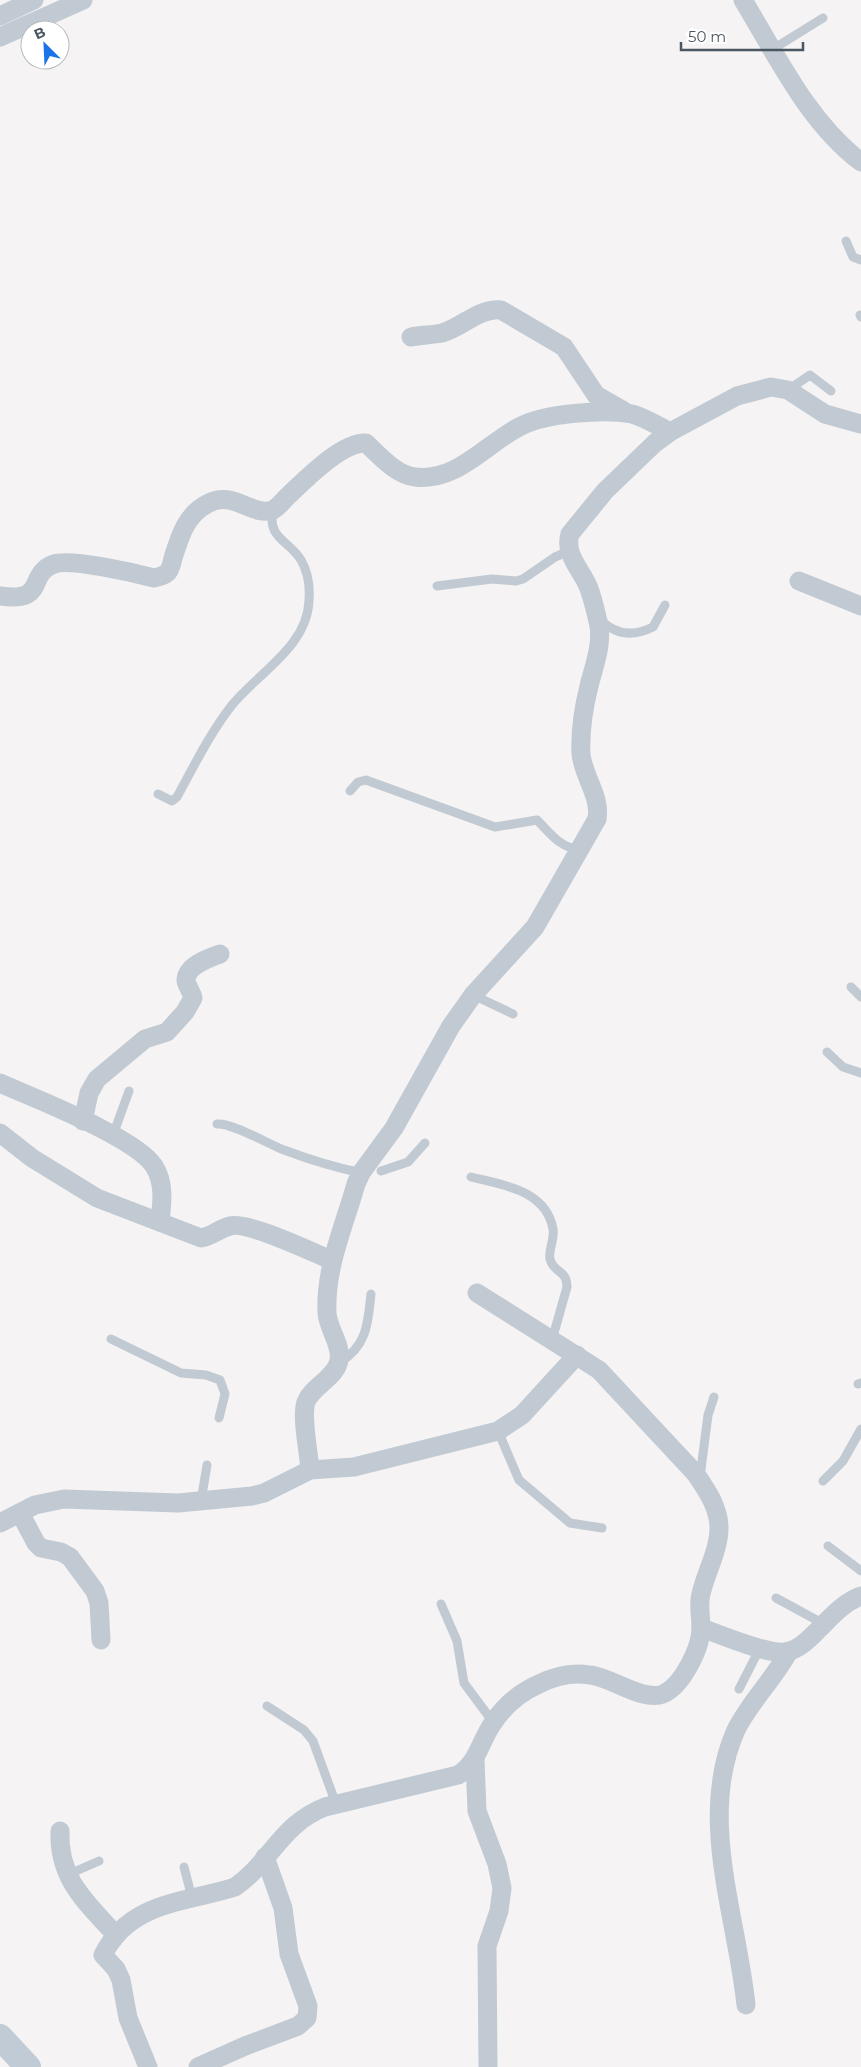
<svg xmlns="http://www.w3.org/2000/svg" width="861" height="2067" viewBox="0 0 861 2067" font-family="Montserrat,sans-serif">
<rect width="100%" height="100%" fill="#f5f3f3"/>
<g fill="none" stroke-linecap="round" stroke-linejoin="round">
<g stroke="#c1cad2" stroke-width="9">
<path d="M 773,49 L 823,18"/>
<path d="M 846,241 L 853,257 L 861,260"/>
<path d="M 860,315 L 861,317"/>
<path d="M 788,390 L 810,375 L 831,391"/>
<path d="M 437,586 L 492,579 L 516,581 L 523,579 L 555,557 L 569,551"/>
<path d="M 600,619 C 615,635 633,637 653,627 L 665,605"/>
<path d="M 350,791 L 358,782 L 366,780 L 495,827 L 537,820 C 551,834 559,847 580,850"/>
<path d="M 158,794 L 172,801 L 177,797 C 194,766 210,733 232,705 C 258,673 308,646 309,600 C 310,586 308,572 301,560 C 289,540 267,539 273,510"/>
<path d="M 851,987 L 861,997"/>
<path d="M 473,995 L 513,1014"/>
<path d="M 827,1052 L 843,1067 L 861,1073"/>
<path d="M 217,1124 C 231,1122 268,1144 284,1150 C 308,1159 337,1168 362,1173"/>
<path d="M 113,1135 L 129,1091"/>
<path d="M 381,1171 L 408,1162 L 425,1143"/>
<path d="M 471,1177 C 503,1185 546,1190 553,1229 C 555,1239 548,1250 550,1259 C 553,1273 567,1269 567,1287 L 552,1340"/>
<path d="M 111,1339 L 181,1373 L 206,1375 L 220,1380 L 225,1394 L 219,1418"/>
<path d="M 340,1362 C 367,1346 368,1323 371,1294"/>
<path d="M 858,1384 L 861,1383"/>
<path d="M 498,1431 L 519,1480 L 570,1523 L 602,1528"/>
<path d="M 700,1477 L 708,1415 L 714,1397"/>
<path d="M 823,1481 L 843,1461 L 861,1429"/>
<path d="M 201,1501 L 207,1465"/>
<path d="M 828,1546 L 861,1571"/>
<path d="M 776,1598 L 824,1624"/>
<path d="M 441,1604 L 457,1641 L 464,1683 L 493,1722"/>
<path d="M 739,1689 L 760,1648"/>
<path d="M 267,1706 L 304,1730 L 313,1741 L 336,1804"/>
<path d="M 184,1867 L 192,1898"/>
<path d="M 67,1875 L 99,1861"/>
</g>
<g stroke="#c1cad2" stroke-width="19">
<path d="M 743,0 C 777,56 808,122 861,162"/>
<path d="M 0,16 L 34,0"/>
<path d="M 0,37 L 83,0"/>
<path d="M 411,337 C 421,335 432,335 442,333 C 463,327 478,308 501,310 L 564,347 L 596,395 L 624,411"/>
<path d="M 799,581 L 861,606"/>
<path d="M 0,596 C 48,603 26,574 54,564 C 70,558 135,573 154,578 C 159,577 164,576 168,572 C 171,568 172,563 173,558 C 180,536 186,515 207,504 C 233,489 251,517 273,510 C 280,506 284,499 290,494 C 307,478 342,442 366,443 C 379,455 396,475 415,477 C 457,482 486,444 519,427 C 545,413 604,409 632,414 C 644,417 658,426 670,432"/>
<path d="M 0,1083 C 35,1099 135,1137 154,1166 C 165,1183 162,1203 160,1222"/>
<path d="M 83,1121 L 89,1093 L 97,1079 L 145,1039 L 167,1032 L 185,1012 L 193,998 C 192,992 186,985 186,980 C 187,965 209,958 220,954"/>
<path d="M 0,1133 L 32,1158 L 97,1198 L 201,1238 C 212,1236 219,1229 230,1226 C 248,1221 312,1252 331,1260"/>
<path d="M 310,1470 C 309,1453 301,1417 306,1402 C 312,1386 337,1377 339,1360 C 342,1345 328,1329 327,1313 C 325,1267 344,1227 356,1184 L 361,1173 L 394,1128 L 451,1026 L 473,995 L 535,927 L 597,819 C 601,796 583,776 581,754 C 580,733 584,706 589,686 C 594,666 602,646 599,626 C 596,613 593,598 588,586 C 580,568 564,554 570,534 L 605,491 L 655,443 L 670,432 L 737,396 L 771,387 L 788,390 L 825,414 L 861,424"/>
<path d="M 20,1513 L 36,1543 L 41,1548 L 61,1552 L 70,1557 L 95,1591 L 99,1603 L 101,1640"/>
<path d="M 0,1523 L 35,1505 L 64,1499 L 178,1503 L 252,1496 L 264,1493 L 310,1470 L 354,1467 L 498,1431 L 522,1415 L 577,1355"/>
<path d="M 701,1628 C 720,1634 767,1655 785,1652 C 799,1650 810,1638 819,1629 C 832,1616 844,1602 861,1596"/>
<path d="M 475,1760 L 477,1811 L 497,1864 L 502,1888 L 499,1911 L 487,1946 L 488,2067"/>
<path d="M 60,1831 C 58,1879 86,1902 116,1935"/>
<path d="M 746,2005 C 737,1916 697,1817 736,1730 C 749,1703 774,1679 789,1651"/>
<path d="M 148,2067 L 128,2018 L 121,1980 L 116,1969 L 103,1955 C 130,1901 185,1903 235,1887 C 271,1862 281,1824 325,1807 L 458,1775 C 478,1763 480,1741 493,1723 C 504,1706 521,1692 539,1684 C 555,1676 572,1672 590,1675 C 611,1677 643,1702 663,1694 C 682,1686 701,1648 701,1628 C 701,1616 698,1605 701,1594 C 706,1572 719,1550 719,1528 C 719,1507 706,1489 695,1473 L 599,1370 L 477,1293"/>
<path d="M 198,2067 L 245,2046 L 298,2026 L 307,2018 L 308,2006 L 289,1954 L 283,1908 L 265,1857"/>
</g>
<path stroke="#c1cbd6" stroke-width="26" d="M 0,2037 L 28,2067"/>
</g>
<g transform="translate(45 45) rotate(336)"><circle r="24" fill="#ffffff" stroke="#b7bbc0"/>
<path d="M0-4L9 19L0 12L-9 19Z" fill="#1a73e8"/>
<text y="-8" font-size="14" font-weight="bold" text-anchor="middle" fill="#4a5661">B</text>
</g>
<path d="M681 42v8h122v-8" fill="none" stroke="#4a5661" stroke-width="2.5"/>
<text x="688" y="42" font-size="15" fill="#4a5661" stroke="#ffffff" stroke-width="4" paint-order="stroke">50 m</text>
</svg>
